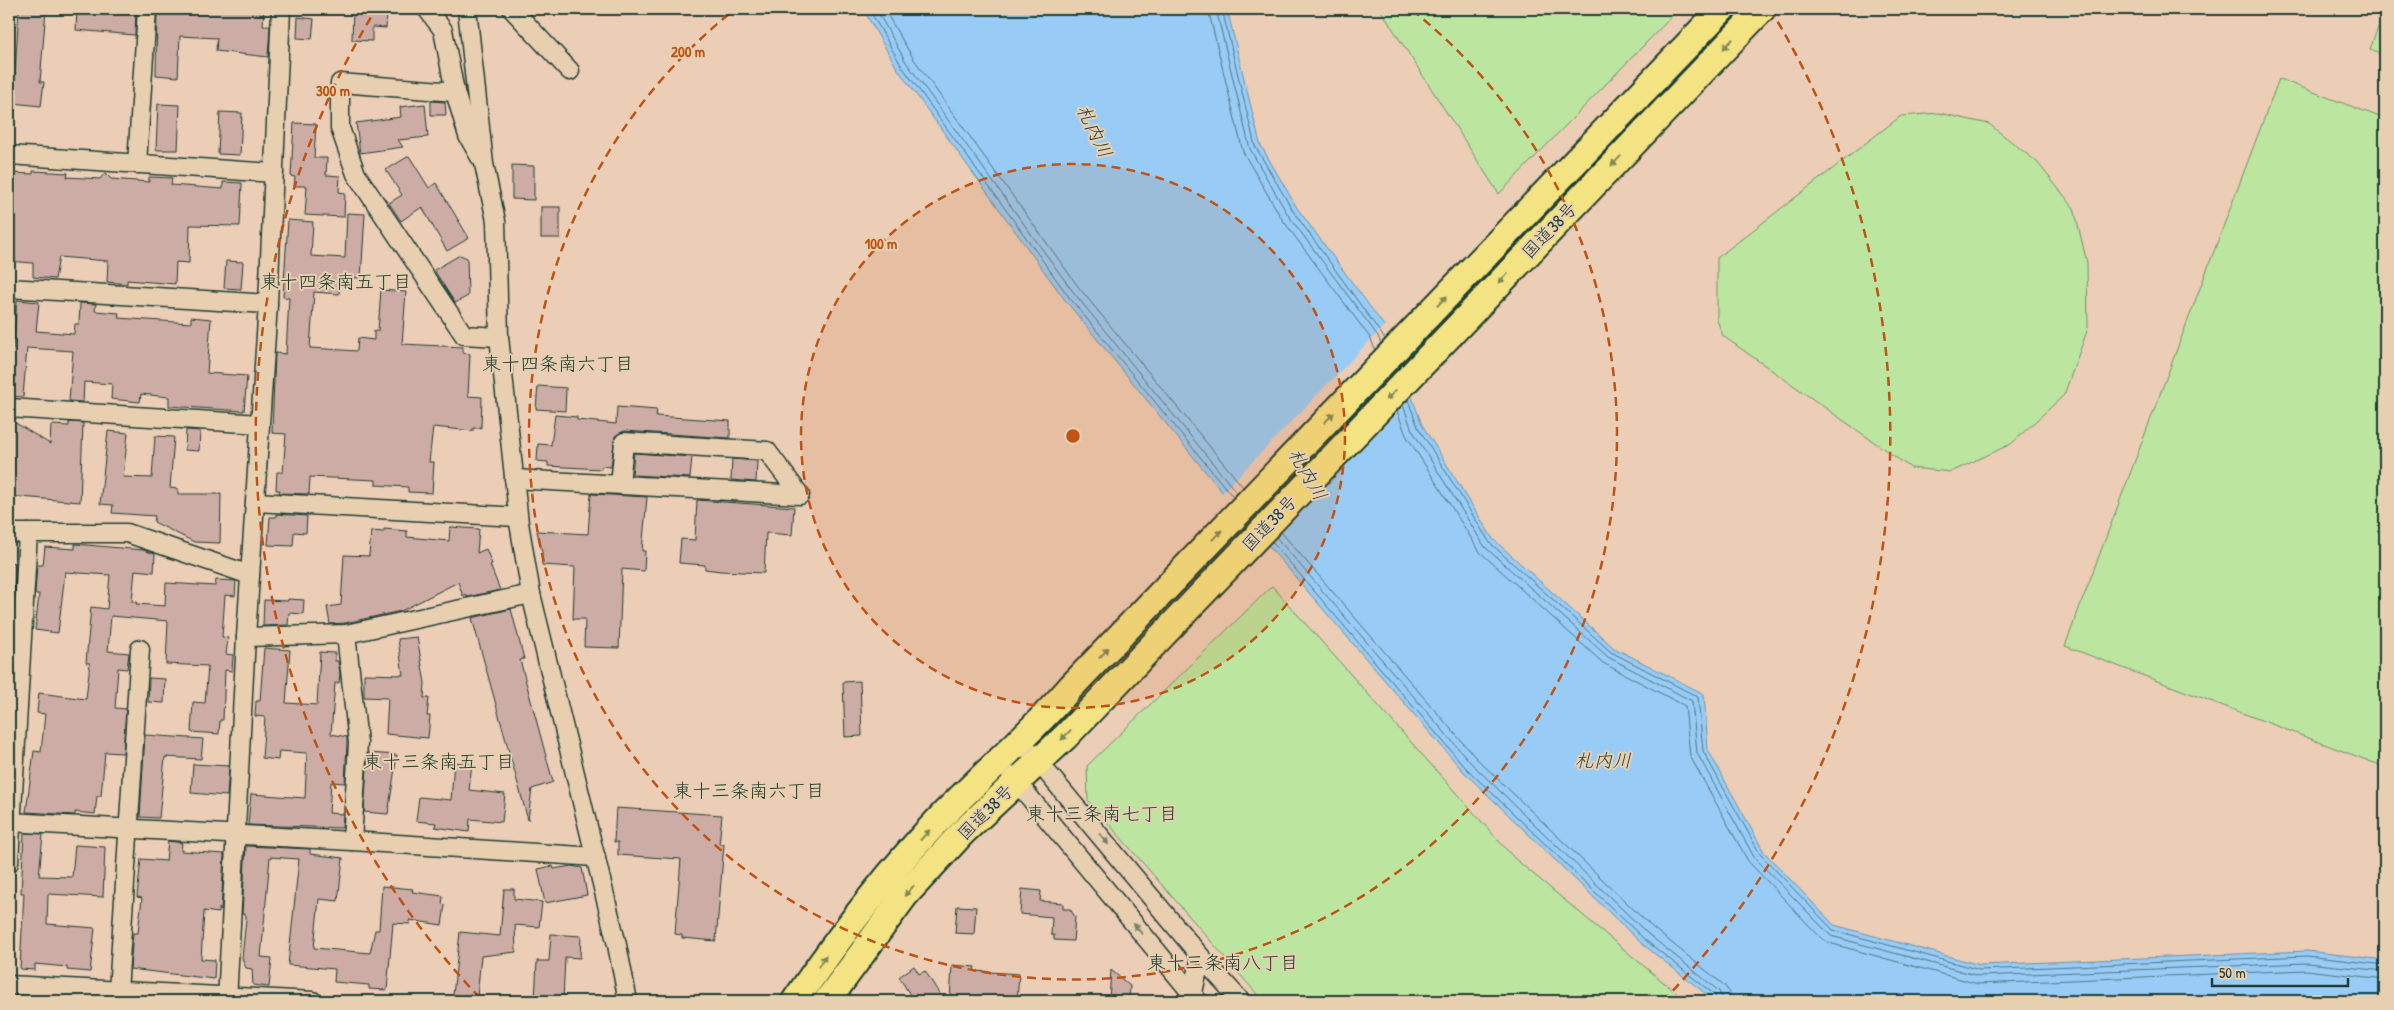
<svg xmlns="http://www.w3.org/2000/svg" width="2394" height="1010" viewBox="0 0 2394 1010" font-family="'Patrick Hand','Klee One',sans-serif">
<rect width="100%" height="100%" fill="#eccdb5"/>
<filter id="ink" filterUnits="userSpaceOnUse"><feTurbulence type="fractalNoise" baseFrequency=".02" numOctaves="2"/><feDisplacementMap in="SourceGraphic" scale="10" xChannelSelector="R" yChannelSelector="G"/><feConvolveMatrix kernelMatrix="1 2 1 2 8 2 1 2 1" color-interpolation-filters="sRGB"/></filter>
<g filter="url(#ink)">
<g fill="#bce5a0" stroke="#6e916a">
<path d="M 1380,9 L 1679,9 L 1499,194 Z"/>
<path d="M 2385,9 L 2385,55 L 2370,49 Z"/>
<path d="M 2279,79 L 2385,119 L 2385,767 L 2065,646 Z"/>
<path d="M 1939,113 L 1989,124 L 2037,162 L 2074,208 L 2087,263 L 2088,328 L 2064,395 L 2011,444 L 1951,472 L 1911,468 L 1723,336 L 1717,320 L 1717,258 L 1901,116 Z"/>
<path d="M 1272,586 L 1514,858 L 1686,1001 L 1263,1001 L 1088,800 L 1087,766 Z"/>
</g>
<path fill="#98ccf6" stroke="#6893a8" d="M 863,9 L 1227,9 L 1260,144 L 1297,208 L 1388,331 L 1422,425 L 1493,539 L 1614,648 L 1704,694 L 1708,750 L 1764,852 L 1834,925 L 1980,965 L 2307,951 L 2385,960 L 2385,1001 L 1715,1001 L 1641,943 L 1463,771 L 1227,498 L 1065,300 L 897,68 Z"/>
<path fill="#eccdb5" d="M 1386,324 L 1390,330 L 1414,395 L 1267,548 L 1221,494 Z"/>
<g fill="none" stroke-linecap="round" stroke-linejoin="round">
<g stroke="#4f7682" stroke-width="1">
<path d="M 869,9 L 901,65 L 1069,297 L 1233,497"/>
<path d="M 876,9 L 906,62 L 1074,293 L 1237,493"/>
<path d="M 884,9 L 913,58 L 1080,289 L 1243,487"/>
<path d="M 1208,9 L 1243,152 L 1282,219 L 1371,339 L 1375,350"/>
<path d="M 1216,9 L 1250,149 L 1288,215 L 1378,336 L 1381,344"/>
<path d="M 1222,9 L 1255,146 L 1293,211 L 1385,339"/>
<path d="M 1408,400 L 1418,427 L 1490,543 L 1611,652 L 1698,697 L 1703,751 L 1760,854 L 1833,930 L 1980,970 L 2307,956 L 2385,965"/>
<path d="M 1403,405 L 1412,430 L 1485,547 L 1608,657 L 1692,701 L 1697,753 L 1754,857 L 1831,936 L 1979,976 L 2307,963 L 2385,971"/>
<path d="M 1397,411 L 1406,435 L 1480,552 L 1603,663 L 1685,706 L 1690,756 L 1748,861 L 1821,938 L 1829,943 L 1978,984 L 2306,970 L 2385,979"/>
<path d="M 1281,532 L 1476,758 L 1653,928 L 1724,985 L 1730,993 L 1731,1001"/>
<path d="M 1276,537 L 1471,763 L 1648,934 L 1719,991 L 1723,1001"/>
<path d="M 1272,542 L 1466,768 L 1644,939 L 1715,995 L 1717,1001"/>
</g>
</g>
<g fill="#cdaca6" stroke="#1f3d34">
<path d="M 19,9 L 46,9 L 40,82 L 44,82 L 41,106 L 13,103 Z"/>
<path d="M 77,9 L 136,9 L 135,35 L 76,30 Z"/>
<path d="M 157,9 L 264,9 L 263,26 L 270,26 L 268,57 L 216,51 L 217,38 L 180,36 L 178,77 L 156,75 Z"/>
<path d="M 353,11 L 387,13 L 386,28 L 372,27 L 372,41 L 352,40 Z"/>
<path d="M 298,17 L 314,19 L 312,39 L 297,38 Z"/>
<path d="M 431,101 L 445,102 L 446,115 L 431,115 Z"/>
<path d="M 158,104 L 180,105 L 178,150 L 156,150 Z"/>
<path d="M 425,104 L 428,137 L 398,140 L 403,147 L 360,153 L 356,123 L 401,117 L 400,107 Z"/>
<path d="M 220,112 L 242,113 L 240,155 L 218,154 Z"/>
<path d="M 294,123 L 316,124 L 314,158 L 327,158 L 326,175 L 340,176 L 339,192 L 345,193 L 344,217 L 305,215 L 307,186 L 294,186 L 295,177 L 291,176 Z"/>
<path d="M 409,156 L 429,188 L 436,183 L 469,238 L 447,251 L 422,207 L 401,221 L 389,203 L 402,195 L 386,170 Z"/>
<path d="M 512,165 L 534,166 L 534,200 L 512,199 Z"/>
<path d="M 33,171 L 68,173 L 67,177 L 100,179 L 105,173 L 111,179 L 149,182 L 149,177 L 172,178 L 171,185 L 223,189 L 223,182 L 242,183 L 240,226 L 190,225 L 189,263 L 176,262 L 175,284 L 127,280 L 127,284 L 107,282 L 108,261 L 59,257 L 55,279 L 33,277 L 33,263 L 9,261 L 9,173 L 33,174 Z"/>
<rect x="541" y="207" width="19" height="31"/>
<path d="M 347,213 L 365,214 L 361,278 L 340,277 L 339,294 L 314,292 L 310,348 L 357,351 L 358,338 L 374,340 L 374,331 L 378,331 L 381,290 L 406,292 L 402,344 L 463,347 L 463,353 L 470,354 L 468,396 L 482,397 L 481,428 L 473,428 L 473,431 L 433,427 L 429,462 L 434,462 L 432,493 L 408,492 L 408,487 L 376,485 L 376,480 L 310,477 L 309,494 L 279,493 L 280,490 L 276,490 L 277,472 L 283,472 L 286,434 L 272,433 L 275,353 L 286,354 L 289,298 L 283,297 L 288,220 L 313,222 L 311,256 L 345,258 Z"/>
<path d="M 460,255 L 467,258 L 468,296 L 455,303 L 434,270 Z"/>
<path d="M 226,261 L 243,262 L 241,289 L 224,288 Z"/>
<path d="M 17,300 L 39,302 L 36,331 L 74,334 L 75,324 L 79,324 L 80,303 L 96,304 L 95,311 L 119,313 L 118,318 L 191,323 L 191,317 L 211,319 L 207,373 L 247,376 L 244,411 L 169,406 L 169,397 L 141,394 L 140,402 L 111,399 L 112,384 L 84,382 L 83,402 L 69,401 L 73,351 L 27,348 L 23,397 L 9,396 L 9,349 L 13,349 Z"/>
<path d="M 538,386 L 566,388 L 565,411 L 536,409 Z"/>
<path d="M 617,407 L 657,410 L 656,416 L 730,421 L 730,438 L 624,431 L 615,436 L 611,467 L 602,466 L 601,469 L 548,466 L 548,462 L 537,461 L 538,444 L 551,445 L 555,415 L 577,417 L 577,420 L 616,424 Z"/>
<path d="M 9,419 L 50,444 L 51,425 L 69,426 L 69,422 L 83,423 L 80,502 L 9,496 Z"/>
<path d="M 186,430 L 200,431 L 199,451 L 185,450 Z"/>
<path d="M 108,431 L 128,433 L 123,477 L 152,478 L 155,436 L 174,437 L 170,488 L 178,489 L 178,494 L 221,494 L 220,543 L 194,542 L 154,522 L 155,516 L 112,513 L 113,505 L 100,504 Z"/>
<path d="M 634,453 L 692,457 L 690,478 L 632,475 Z"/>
<path d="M 732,459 L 757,461 L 756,482 L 731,480 Z"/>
<path d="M 591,494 L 647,497 L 642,551 L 645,551 L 644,571 L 622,569 L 619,648 L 584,647 L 585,619 L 573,619 L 575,567 L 542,565 L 542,552 L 537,531 L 588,534 Z"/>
<path d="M 697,500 L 794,507 L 792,535 L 766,533 L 764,573 L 721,571 L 705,569 L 705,565 L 679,563 L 681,539 L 695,540 Z"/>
<path d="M 276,514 L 307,516 L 306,533 L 294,532 L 293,546 L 268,545 L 270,517 L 276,517 Z"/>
<path d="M 450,527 L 479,529 L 477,553 L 486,549 L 492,564 L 490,565 L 500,590 L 467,597 L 466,594 L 463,596 L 458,582 L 401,611 L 345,623 L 330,624 L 327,607 L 341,605 L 344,555 L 369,556 L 371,531 L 384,532 L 384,529 L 407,531 L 407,537 L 449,541 Z"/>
<path d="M 75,544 L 143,550 L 155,554 L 154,572 L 135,570 L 132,602 L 137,602 L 136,604 L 165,606 L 166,583 L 215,586 L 216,580 L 236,581 L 235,596 L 225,595 L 222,637 L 228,638 L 226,654 L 233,655 L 232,671 L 225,670 L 223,720 L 220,720 L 219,734 L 191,732 L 193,702 L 205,703 L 208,666 L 166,664 L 168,621 L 111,616 L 108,651 L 129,653 L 127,669 L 118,668 L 115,708 L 126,709 L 123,753 L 105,752 L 101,796 L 97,796 L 95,814 L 75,812 L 75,815 L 26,812 L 34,751 L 41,752 L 45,714 L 37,713 L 39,693 L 86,699 L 90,663 L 86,663 L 91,607 L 107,609 L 110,575 L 65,572 L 58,633 L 35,630 L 39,594 L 35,594 L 37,565 L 43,565 L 45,547 L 75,549 Z"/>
<path d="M 9,562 L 16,563 L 14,593 L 9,592 Z"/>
<path d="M 288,599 L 304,600 L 303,614 L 289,613 L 288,625 L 263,626 L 264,600 L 288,601 Z"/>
<path d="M 511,609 L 524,659 L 520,660 L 553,782 L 532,789 L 528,820 L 472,618 Z"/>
<path d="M 417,637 L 425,683 L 424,698 L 429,698 L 427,716 L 430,716 L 428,738 L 386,734 L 388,698 L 364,697 L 364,674 L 403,675 L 398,639 Z"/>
<path d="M 264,648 L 290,650 L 286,703 L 317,705 L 320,652 L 335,653 L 335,661 L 338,661 L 340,673 L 339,683 L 335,683 L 331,734 L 347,737 L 347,743 L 345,783 L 331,782 L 329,813 L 343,814 L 342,828 L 248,825 L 251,794 L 305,798 L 307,753 L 279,751 L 278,760 L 262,758 L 265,717 L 255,716 L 256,701 L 260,701 Z"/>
<path d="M 149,678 L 165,679 L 164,703 L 148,702 Z"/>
<path d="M 860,681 L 862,736 L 845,737 L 843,682 Z"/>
<path d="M 145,735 L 203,739 L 201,759 L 165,757 L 159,818 L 140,817 Z"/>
<path d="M 368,753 L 397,755 L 388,814 L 364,812 Z"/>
<path d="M 454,762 L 472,764 L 469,790 L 505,794 L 502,822 L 470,819 L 469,832 L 435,827 L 436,823 L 416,821 L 419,797 L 451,800 Z"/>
<path d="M 193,764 L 229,766 L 227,796 L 191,793 Z"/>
<path d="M 616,808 L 722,815 L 719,844 L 724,844 L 716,941 L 682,938 L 682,935 L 675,934 L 681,859 L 618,855 L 618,842 L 614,842 Z"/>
<path d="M 24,833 L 43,834 L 39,876 L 72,877 L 75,845 L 105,847 L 103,897 L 48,894 L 47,924 L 95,928 L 90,972 L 67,970 L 67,967 L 35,964 L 35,970 L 20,969 L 24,893 L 21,893 Z"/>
<path d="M 168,841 L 182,843 L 181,851 L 224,854 L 221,911 L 219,908 L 219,913 L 204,911 L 201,959 L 215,960 L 214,979 L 130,969 L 133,933 L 138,933 L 142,898 L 137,897 L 141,859 L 166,861 Z"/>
<path d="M 246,846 L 310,849 L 310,854 L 343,858 L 338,901 L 319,899 L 314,948 L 370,953 L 375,930 L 379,930 L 382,886 L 413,889 L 412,892 L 443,896 L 442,904 L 445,905 L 442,925 L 410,920 L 410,924 L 393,923 L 387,990 L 369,989 L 369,985 L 334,982 L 335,969 L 288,965 L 299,859 L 270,857 L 261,957 L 272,958 L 269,987 L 253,985 L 252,969 L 246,968 L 242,958 L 246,919 L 246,915 L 242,914 Z"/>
<path d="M 553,866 L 554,869 L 571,866 L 582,868 L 587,895 L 545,903 L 538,869 Z"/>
<path d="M 504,889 L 514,889 L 514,899 L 542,902 L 539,927 L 515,925 L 516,952 L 481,956 L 477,997 L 453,995 L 460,932 L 500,936 Z"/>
<path d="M 1022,889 L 1041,891 L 1040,901 L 1063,903 L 1063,909 L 1070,909 L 1075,917 L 1073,941 L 1054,940 L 1054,935 L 1051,935 L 1052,917 L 1020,914 Z"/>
<path d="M 957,906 L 976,907 L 974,934 L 955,933 Z"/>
<path d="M 551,934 L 581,936 L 580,958 L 565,957 L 563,1001 L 535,1000 L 537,961 L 549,961 Z"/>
<path d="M 952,965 L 975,967 L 974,971 L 1019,974 L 1017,1001 L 950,1001 Z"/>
<path d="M 914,966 L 919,974 L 925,971 L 944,1001 L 914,1001 L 899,977 Z"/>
<path d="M 1111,970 L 1130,986 L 1129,1001 L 1109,1001 Z"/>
</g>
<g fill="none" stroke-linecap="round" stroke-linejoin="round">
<defs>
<g id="minor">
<path d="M 427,9 L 443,30 L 455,92 L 468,136 L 480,157"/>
<path d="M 467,9 L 484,164 L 496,221 L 499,337 L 519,523 L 531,594 L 617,945 L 628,1001"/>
<path d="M 512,9 L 570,71"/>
<path d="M 455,92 L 340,83 L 340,128 L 356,174 L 464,335 L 499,337"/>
<path d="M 9,155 L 274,173"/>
<path d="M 137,164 L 147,9"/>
<path d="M 9,288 L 268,304"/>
<path d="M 9,408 L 260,424"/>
<path d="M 514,479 L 800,495 L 767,451 L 624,442 L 620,485"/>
<path d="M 256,502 L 518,517"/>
<path d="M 9,533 L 127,533 L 250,575"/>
<path d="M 346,634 L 358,743 L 352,841"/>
<path d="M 246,637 L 346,634 L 531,594"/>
<path d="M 1021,741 L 1201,957 L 1241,1001"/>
<path d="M 1011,775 L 1198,1001"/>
<path d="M 9,822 L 352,841 L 596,857"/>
<path d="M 9,863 L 28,533"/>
<path d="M 9,985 L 313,1001"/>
<path d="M 118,992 L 140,649"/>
<path d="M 227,1001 L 246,637 L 268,304 L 281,9"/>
<path d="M 1191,1001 L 1201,957"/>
</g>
<g id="highway">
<path d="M 795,1001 C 840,935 888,872 944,814 C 986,772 1031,733 1070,688 L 1722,9"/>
<path d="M 827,1001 L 905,895 L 963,832 L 1066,736 L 1762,9"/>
</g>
</defs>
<use href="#minor" stroke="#1f3d34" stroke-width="21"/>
<use href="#highway" stroke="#1f3d34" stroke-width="30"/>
<use href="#minor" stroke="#e7cfb0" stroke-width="18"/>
<use href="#highway" stroke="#f4e382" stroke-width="26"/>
</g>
<defs><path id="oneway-solid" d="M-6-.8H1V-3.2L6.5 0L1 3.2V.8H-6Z" transform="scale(1.25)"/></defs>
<g fill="#7f8857">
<use href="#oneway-solid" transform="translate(1728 44) rotate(134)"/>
<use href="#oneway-solid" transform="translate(1616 161) rotate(134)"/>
<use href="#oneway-solid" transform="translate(1503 278) rotate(134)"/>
<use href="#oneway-solid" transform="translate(1442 301) rotate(-46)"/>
<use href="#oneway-solid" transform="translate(1391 395) rotate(134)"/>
<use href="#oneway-solid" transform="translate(1329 418) rotate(-46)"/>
<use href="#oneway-solid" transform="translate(1217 535) rotate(-46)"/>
<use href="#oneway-solid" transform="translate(1104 653) rotate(-46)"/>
<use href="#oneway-solid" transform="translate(1066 735) rotate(134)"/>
<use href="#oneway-solid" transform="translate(925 835) rotate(-47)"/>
<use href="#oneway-solid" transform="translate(909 891) rotate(132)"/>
<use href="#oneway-solid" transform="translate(822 961) rotate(-56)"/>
</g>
<g fill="#797f6c">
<use href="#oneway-solid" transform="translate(1104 839) rotate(50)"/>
<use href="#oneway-solid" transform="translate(1138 929) rotate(-129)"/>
</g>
</g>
<circle cx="1073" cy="436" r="272" fill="#c05314" fill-opacity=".12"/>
<g fill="none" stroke="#c05314" stroke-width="2.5" stroke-dasharray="9 6">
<circle cx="1073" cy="436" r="272"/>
<path d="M1412 10A544 544 0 1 1 734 10"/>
<path d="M480 998A817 817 0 0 1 376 9M1770 9A817 817 0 0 1 1666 998"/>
</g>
<g text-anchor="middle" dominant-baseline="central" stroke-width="4" stroke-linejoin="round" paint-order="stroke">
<g font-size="18" fill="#1f3d34" stroke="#e7cfb0">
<text transform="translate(1549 230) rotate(-46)">国道38号</text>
<text transform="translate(1269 523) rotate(-46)">国道38号</text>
<text transform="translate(985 812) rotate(-45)">国道38号</text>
</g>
<g font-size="19" font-style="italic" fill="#25443e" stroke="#e7cfb0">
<text transform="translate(1095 131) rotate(64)">札内川</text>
<text transform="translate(1308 474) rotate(60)">札内川</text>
<text x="1603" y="760">札内川</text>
</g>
<g font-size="19" fill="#1f3d34" stroke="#e7cfb0">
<text x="336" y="281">東十四条南五丁目</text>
<text x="558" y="363">東十四条南六丁目</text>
<text x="439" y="761">東十三条南五丁目</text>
<text x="749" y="790">東十三条南六丁目</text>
<text x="1102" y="813">東十三条南七丁目</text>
<text x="1223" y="962">東十三条南八丁目</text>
</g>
</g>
<circle cx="1073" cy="436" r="8" fill="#c05314" stroke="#e7cfb0" stroke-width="2.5"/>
<g font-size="15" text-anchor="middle" font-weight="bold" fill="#c05314" stroke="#e7cfb0" stroke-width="4" stroke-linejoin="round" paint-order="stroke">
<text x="688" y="57">200 m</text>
<text x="333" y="96">300 m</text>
<text x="881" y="249">100 m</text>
</g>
<rect width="2394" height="1010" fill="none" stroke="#e7cfb0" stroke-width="30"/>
<rect x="15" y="15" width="2364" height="980" fill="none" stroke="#1f3d34" stroke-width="2" filter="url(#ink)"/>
<path d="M2212 978v8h136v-8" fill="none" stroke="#1f3d34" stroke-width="2.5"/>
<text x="2219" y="978" font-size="15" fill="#1f3d34" stroke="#e7cfb0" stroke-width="4" paint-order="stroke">50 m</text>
</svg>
